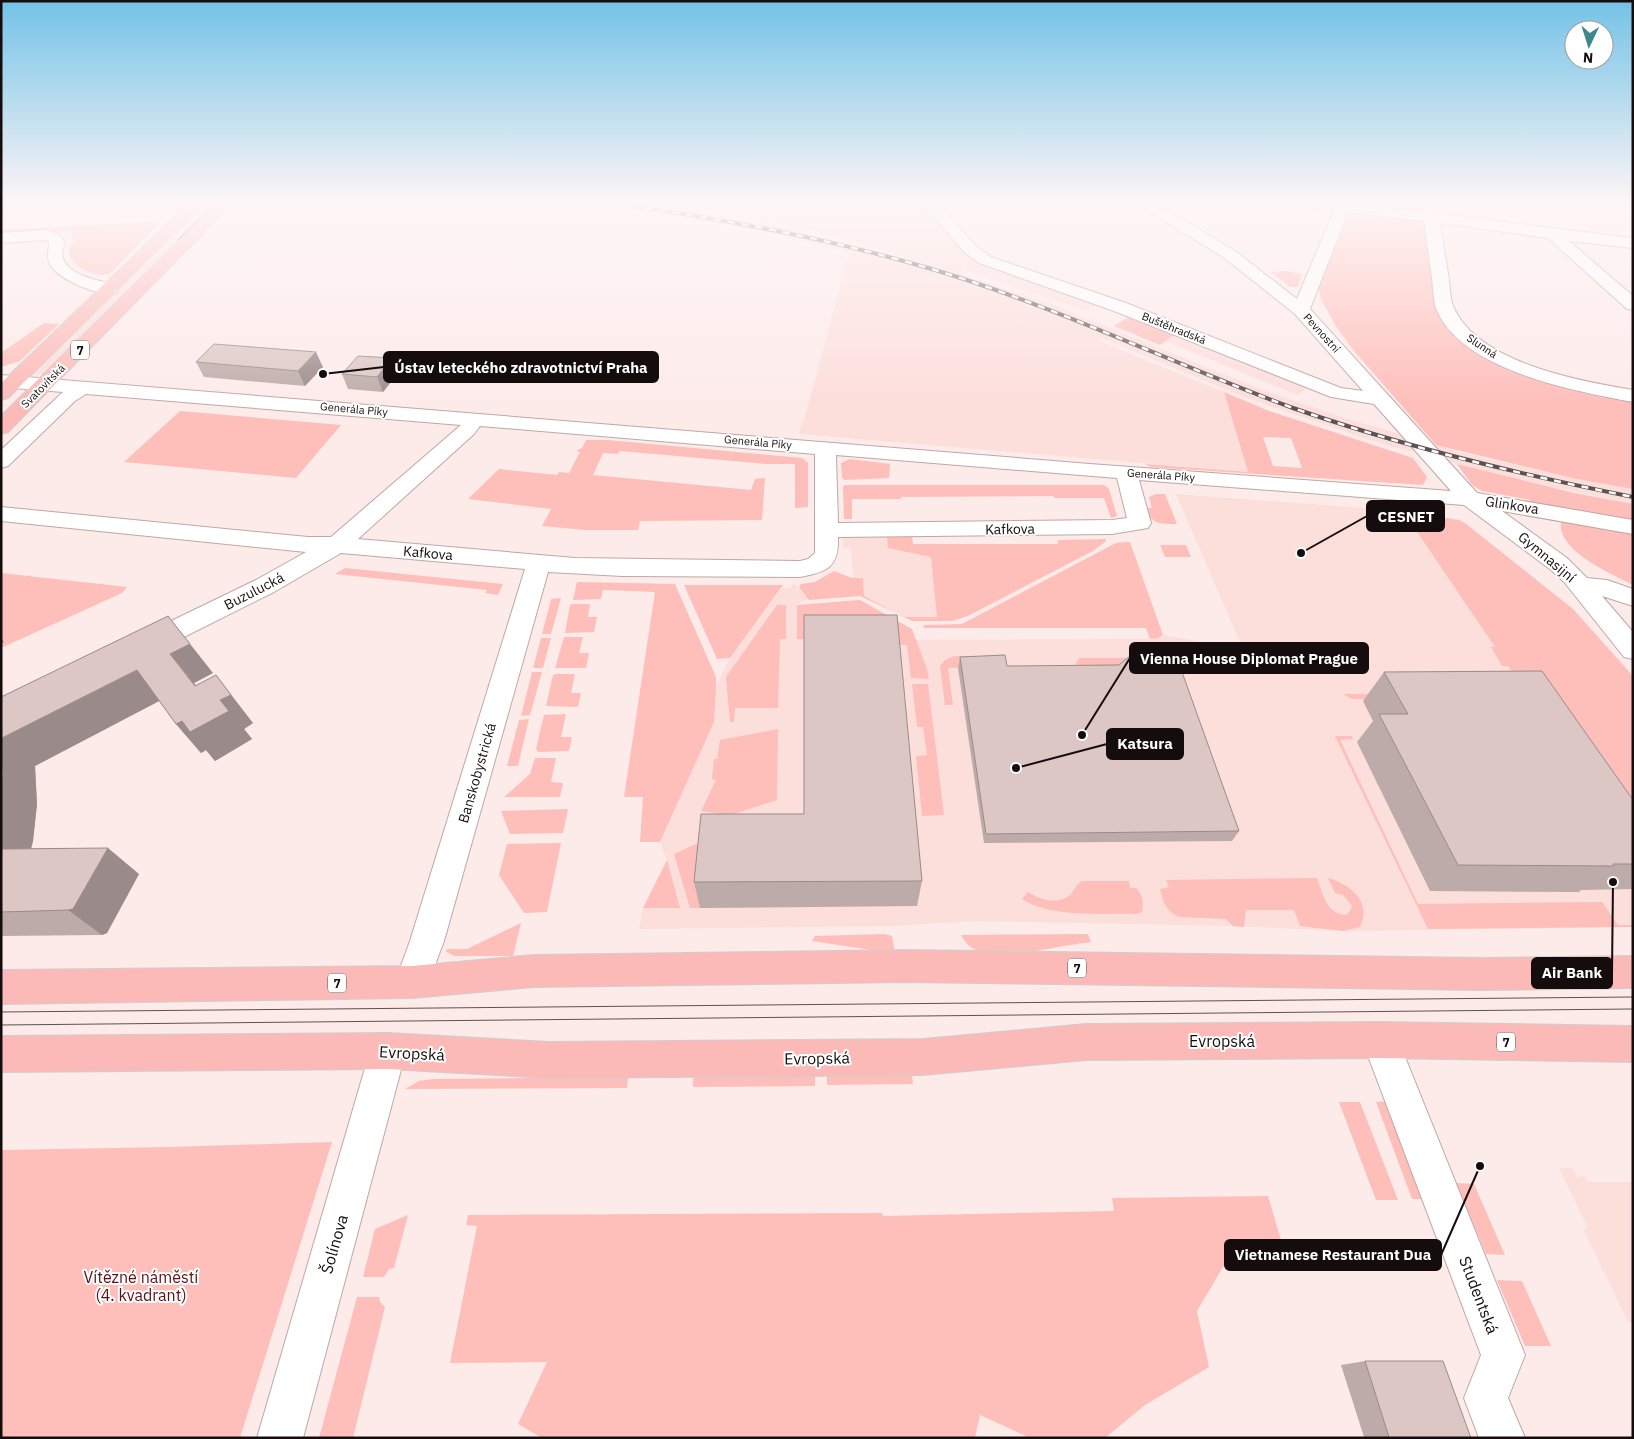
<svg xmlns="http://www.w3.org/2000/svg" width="1634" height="1439" viewBox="0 0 1634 1439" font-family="'IBM Plex Sans',sans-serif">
<rect width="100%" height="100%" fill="#fdebea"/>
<g fill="#fcdedb">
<path d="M 1,204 L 76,204 L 1,214 Z"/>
<path d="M 205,204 L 217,204 L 48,372 L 34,375 L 33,372 Z"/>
<path d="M 582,204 L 649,204 L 698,211 L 785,228 L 916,261 L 845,238 L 747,216 L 764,204 L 926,204 L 975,261 L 1098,303 L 1088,311 L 964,270 L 960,273 L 1054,305 L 1255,387 L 1335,415 L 1467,454 L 1572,478 L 1633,489 L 1633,504 L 1519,480 L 1382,444 L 1244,397 L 1099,337 L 1099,341 L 1224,392 L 1248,472 L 799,434 L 802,421 L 804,421 L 849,253 L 776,235 L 690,219 Z"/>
<path d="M 1176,334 L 1309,386 L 1298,395 L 1165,341 Z"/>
<path d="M 1176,494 L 1403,511 L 1453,519 L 1633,767 L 1633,927 L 1343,931 L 1233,926 L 975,921 L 894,926 L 639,929 L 643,908 L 667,860 L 660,842 L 714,722 L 716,687 L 730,658 L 782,588 L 789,588 L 794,583 L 808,598 L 811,598 L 797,604 L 797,639 L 855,640 L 1150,639 L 1158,638 L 1163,635 L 1243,649 Z"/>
<path d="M 843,537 L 887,537 L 888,548 L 931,557 L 938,617 L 903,617 L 864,596 L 863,579 L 853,578 L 851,549 L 843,548 Z"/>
<path d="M 1559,1168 L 1572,1168 L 1577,1177 L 1585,1176 L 1588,1182 L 1633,1182 L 1633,1322 L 1628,1322 L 1583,1229 L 1588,1228 Z"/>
</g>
<g fill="#febeba" fill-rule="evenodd">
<path d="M 1350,212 L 1425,220 L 1443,317 L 1540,379 L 1565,387 L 1633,401 L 1633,489 L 1572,478 L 1436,445 L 1354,351 L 1335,325 L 1321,299 L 1319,291 L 1320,275 L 1324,275 Z"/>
<path d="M 148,222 L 156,222 L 157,225 L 111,273 C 95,281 55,259 74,242 L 70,231 L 1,235 L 1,230 Z"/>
<path d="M 1287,271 L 1302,274 L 1298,287 L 1290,287 L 1271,272 Z"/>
<path d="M 1130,316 L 1176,334 L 1160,345 L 1114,326 Z"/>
<path d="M 44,323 L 59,324 L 20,361 L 1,367 L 1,353 Z"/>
<path d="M 1224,392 L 1269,411 L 1413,458 L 1427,477 L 1423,485 L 1151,467 L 1145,464 L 1248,472 ZM 1263,437 L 1291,438 L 1302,468 L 1273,466 Z"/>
<path d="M 180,411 L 341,425 L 296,478 L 124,462 Z"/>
<path d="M 586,440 L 608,440 L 802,458 L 808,463 L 808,507 L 795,508 L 795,464 L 766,464 L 620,451 L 618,454 L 603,453 L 593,475 L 751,490 L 755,479 L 765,478 L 762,520 L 640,521 L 638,530 L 585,530 L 542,526 L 551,509 L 468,499 L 499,469 L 557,475 L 559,472 L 569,473 L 580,452 L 576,451 L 582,448 Z"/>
<path d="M 850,459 L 890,464 L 889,478 L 844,480 L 842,477 L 841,463 Z"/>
<path d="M 1457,464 L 1574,493 L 1633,504 L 1633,522 L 1531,503 L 1530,500 L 1482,491 L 1472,485 Z"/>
<path d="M 845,485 L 1104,485 L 1109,489 L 1117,516 L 1111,518 L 1104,498 L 1054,498 L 1054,496 L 901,497 L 901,499 L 852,499 L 852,519 L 844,519 L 843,487 Z"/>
<path d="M 1156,494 L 1165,494 L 1177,524 C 1163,524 1150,525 1146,508 L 1152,508 L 1149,497 Z"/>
<path d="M 1403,511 L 1459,520 L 1465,523 L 1573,609 L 1633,676 L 1633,854 L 1515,698 L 1352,699 L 1343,694 L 1528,695 L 1508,666 L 1502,666 L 1491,647 L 1495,647 Z"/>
<path d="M 1561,521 L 1633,532 L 1633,585 C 1612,574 1556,551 1561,521 Z"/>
<path d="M 891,535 L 912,535 L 913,544 L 1058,544 L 1058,540 L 1106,539 L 1105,542 L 1093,551 L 968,616 L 952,621 L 912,621 L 860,596 L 809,600 L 799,587 L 801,584 L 815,582 L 834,571 L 852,578 L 863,578 L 864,596 L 903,617 L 937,617 L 931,557 L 888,548 L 887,537 Z"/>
<path d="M 1126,542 L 1130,542 L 1163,635 L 1158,638 L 1150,639 L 1146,628 L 923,628 L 924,625 L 962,624 L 1116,543 Z"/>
<path d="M 1160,545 L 1186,545 L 1191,557 L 1165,557 Z"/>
<path d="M 345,568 L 503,584 L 498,595 L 485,593 L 487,590 L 335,574 Z"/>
<path d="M 1,573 L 127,587 L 122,593 L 1,648 L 1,644 L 4,642 L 1,638 Z"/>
<path d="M 577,582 L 675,584 L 716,677 L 716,687 L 714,722 L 660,842 L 640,842 L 643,797 L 624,797 L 655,592 L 603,590 L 601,599 L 573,600 Z"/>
<path d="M 684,585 L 783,585 L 730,658 L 717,659 Z"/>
<path d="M 561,598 L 551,634 L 542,634 L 551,599 Z"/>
<path d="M 860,600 L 912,629 L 927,669 L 929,679 L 911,678 L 907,645 L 855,644 L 854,640 L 797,639 L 797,605 Z"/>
<path d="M 572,604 L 590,604 L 588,617 L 597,617 L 594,632 L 565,633 L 570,605 Z"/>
<path d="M 777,605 L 786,605 L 786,639 L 780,639 L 778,708 L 735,708 L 734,722 L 730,722 L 726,677 Z"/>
<path d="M 564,637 L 583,637 L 579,653 L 589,653 L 586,668 L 555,668 Z"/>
<path d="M 541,638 L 551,638 L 543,668 L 533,668 Z"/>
<path d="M 954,656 L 991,656 L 976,667 L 948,668 L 953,705 L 945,705 L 940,666 L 945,660 Z"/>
<path d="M 1079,658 L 1151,658 L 1079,675 L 1076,663 Z"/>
<path d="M 532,672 L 542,672 L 530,715 L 521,716 Z"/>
<path d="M 556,674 L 575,674 L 571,693 L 581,693 L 578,707 L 546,706 L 553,675 Z"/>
<path d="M 912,684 L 928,684 L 944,815 L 922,816 L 916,756 L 927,755 L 923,727 L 917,727 Z"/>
<path d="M 566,714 L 561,737 L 572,737 L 569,751 L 538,752 L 536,749 L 544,715 Z"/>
<path d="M 529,719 L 518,766 L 507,766 L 519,720 Z"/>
<path d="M 778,729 L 777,800 L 730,815 L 701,811 L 716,780 L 712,779 L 714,759 L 717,759 L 720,740 Z"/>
<path d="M 1335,736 L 1352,736 L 1353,739 L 1340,740 L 1418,904 L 1602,902 L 1618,925 L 1633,925 L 1633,927 L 1428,929 Z"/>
<path d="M 535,758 L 556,758 L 551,782 L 563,783 L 560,797 L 504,797 L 530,774 Z"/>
<path d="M 568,809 L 563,833 L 510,834 L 501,811 Z"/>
<path d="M 705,840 L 700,908 L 690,908 L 674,854 Z"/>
<path d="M 561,843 L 547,912 L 524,913 L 499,875 L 507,844 Z"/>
<path d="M 667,860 L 680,908 L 643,908 Z"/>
<path d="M 1317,878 C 1323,894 1326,914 1346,915 L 1350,911 L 1352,906 L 1343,895 L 1335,893 L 1328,878 C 1351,885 1372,901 1360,927 L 1343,931 L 1300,926 L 1294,910 L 1246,910 L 1244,927 L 1233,926 L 1226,919 L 1180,917 C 1166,912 1163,902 1160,889 L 1169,887 L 1166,880 Z"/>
<path d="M 1082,881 L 1129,881 L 1130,888 L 1136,888 C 1143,894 1144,904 1142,912 L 1136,914 C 1100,913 1052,918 1022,899 L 1028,892 C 1040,900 1060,906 1072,893 C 1075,888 1077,884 1082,881 Z"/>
<path d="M 521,923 L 513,956 L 454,956 L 445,951 L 448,949 L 467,949 Z"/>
<path d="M 884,934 L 892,936 L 895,952 L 871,950 L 812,941 L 815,936 Z"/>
<path d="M 1088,934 L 1091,942 C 1061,945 1001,962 974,949 C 968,946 964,940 961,935 Z"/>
<path d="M 912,1074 L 913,1084 L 827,1085 L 827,1076 Z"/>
<path d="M 815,1076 L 815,1086 L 693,1087 L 693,1077 Z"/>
<path d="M 628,1077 L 627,1088 L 405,1089 L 419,1081 L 433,1079 Z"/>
<path d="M 1393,1101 L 1434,1199 L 1412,1199 L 1376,1102 Z"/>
<path d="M 1339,1102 L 1360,1102 L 1398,1200 L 1376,1200 Z"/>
<path d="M 332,1142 L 240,1438 L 1,1438 L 1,1150 L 170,1147 Z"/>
<path d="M 1456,1183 L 1474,1184 L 1505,1255 L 1486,1254 Z"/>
<path d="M 1268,1196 L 1281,1240 L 1239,1240 L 1197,1311 L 1209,1367 L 1145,1405 L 1105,1438 L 1030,1438 L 980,1415 L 975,1438 L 542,1438 L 518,1424 L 547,1362 L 450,1363 L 477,1226 L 466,1225 L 468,1215 L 882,1213 L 883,1216 L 1114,1211 L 1112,1198 Z"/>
<path d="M 408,1215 L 394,1268 L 389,1269 L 384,1277 L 363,1277 L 375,1229 Z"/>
<path d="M 1497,1280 L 1522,1281 L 1551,1346 L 1525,1346 Z"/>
<path d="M 357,1297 L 379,1297 L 380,1302 L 385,1307 L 353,1438 L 319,1438 Z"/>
</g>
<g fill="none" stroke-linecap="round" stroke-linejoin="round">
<defs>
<g id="minor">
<path d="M 923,204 L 938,204 L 976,246 L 991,257 L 1126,303 L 1341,388 L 1363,391 L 1295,314 L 1223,257 L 1136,204 L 1155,204 L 1187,222 L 1235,251 L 1297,299 L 1334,210 L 1313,208 L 1306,204 L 1360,204 L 1422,212 L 1420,204 L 1434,204 L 1438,214 L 1633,238 L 1633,248 L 1569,241 L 1633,296 L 1633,310 L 1627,309 L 1548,238 L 1440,223 C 1443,242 1446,261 1449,280 C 1450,288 1450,298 1453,306 C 1477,363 1579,381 1633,390 L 1633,402 C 1575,391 1456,370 1435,305 C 1433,296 1433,286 1432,278 C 1429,259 1427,240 1424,221 L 1348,212 L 1310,309 L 1477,493 L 1633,520 L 1633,534 L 1502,511 L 1567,558 L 1587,578 L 1607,580 L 1633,589 L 1633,606 L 1602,596 L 1633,632 L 1633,659 L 1624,657 L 1565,583 L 1551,570 L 1464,505 L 1139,480 L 1151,523 L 1148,528 L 1112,534 L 838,537 C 839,567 828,572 800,577 L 622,576 L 548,572 L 444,941 L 424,994 L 412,998 L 400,994 L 395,982 L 410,941 L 525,569 L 341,553 L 274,592 L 154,652 L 145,654 L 136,652 L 132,645 L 136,638 L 256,580 L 306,552 L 1,521 L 1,507 L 308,537 L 331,537 L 461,425 L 86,394 L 75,401 L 8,466 L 1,468 L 1,450 L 63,392 L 1,387 L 1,375 L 1090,464 L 1451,491 L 1374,404 L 1331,397 L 1114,311 L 979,263 L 964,252 ZM 480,426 L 815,454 L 815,553 L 808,559 L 800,561 L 575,558 L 358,539 L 474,434 ZM 836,455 L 1117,478 L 1127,518 L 1112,520 L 838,523 Z"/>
<path d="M 46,230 C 79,239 54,247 66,264 C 76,277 101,281 116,285 L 118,289 L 116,293 C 100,297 58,280 50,264 C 46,257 49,250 49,242 L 45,240 L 1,243 L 1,233 Z"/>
<path d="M 1380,1022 L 1393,1027 L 1525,1355 L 1508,1398 L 1525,1438 L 1479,1438 L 1464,1398 L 1481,1355 L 1362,1040 L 1367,1027 Z"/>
<path d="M 388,1033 L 401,1038 L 406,1051 L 303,1438 L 257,1438 L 370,1051 L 375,1038 Z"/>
</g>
<g id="major">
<path d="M 188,204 L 204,204 L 8,398 L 1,400 L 1,383 Z"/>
<path d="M 216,204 L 232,204 L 8,432 L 1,434 L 1,416 Z"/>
<path d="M 903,950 L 1481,958 L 1633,956 L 1633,988 L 1481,990 L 903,982 L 534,987 L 412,998 L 1,1004 L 1,970 L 412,966 L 534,955 Z"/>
<path d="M 1380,1022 L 1633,1026 L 1633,1062 L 1380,1058 L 1086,1060 L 923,1075 L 549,1078 L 388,1069 L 1,1072 L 1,1036 L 388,1033 L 549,1042 L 923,1039 L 1086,1024 Z"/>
</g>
</defs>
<use href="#minor" stroke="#bda8a6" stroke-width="2"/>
<use href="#major" stroke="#d0cfcf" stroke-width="2"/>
<use href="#minor" fill="#fff" fill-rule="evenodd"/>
<use href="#major" fill="#fbbab7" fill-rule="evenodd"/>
<g stroke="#5d5252" stroke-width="1">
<path d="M 178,240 L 214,204"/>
<path d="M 1,1012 L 1633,997"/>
<path d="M 1,1025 L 1633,1009"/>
</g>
<defs>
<path id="rail" d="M 617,204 C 725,219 831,239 935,270 C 1058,307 1173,364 1293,408 C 1404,447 1518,474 1633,497"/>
</defs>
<use href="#rail" stroke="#5d5252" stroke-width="4"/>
<use href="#rail" stroke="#fff" stroke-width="2.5" stroke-dasharray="7" stroke-linecap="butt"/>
</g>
<g fill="#bdaba9">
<path d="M 392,358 L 398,373 L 383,392 L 348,389 L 342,374 Z"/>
<path d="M 196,362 L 323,367 L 305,386 L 204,377 Z"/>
<path d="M 960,657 L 1007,666 L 1239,831 L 1232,841 L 984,843 L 958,668 Z"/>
<path d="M 1384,672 L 1633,800 L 1633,889 L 1581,890 L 1579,892 L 1430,891 L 1357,742 L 1373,721 L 1363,701 Z"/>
<path d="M 213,673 L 194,683 L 196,686 L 253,723 L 244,729 L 252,739 L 215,761 L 206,750 L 201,753 L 176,724 L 159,701 L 35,766 L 37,804 L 33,841 L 31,849 L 139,874 L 107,933 L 102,935 L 1,936 L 1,697 Z"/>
<path d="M 804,814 L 922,881 L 917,906 L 700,908 L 694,882 Z"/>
<path d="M 1365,1361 L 1471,1438 L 1350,1438 L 1364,1437 L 1341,1365 Z"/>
</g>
<g fill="#9a8b8a">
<path d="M 316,352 L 323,367 L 305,386 L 298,371 Z"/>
<path d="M 392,358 L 398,373 L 383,392 L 377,377 Z"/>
<path d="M 168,616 L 213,673 L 194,683 L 219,715 L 170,654 Z"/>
<path d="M 1,638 L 4,642 L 1,644 Z"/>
<path d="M 137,670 L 163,699 L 35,766 L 37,804 L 33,841 L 24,875 L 1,859 L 1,731 Z"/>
<path d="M 216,675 L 253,723 L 244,729 L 252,739 L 215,761 L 206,750 L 201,753 L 176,724 L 220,700 Z"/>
<path d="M 108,848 L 139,874 L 107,933 L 102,935 L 68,910 Z"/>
</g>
<g fill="#dcc7c5" stroke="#9a8b8a">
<path d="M 214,344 L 316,352 L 298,371 L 196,362 Z"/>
<path d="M 358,356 L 392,358 L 377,377 L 342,374 Z"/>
<path d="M 804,615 L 897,615 L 922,881 L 694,882 L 701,814 L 804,814 Z"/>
<path d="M 168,616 L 190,644 L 170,654 L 195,686 L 216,675 L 231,695 L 220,700 L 229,711 L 190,732 L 182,721 L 176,724 L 137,670 L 2,738 L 3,777 L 1,790 L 1,697 Z"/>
<path d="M 1155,647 L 1173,647 L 1239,831 L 986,834 L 960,657 L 1005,655 L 1007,666 L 1119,665 L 1132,654 L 1150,653 Z"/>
<path d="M 1542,671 L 1633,800 L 1633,864 L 1613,864 L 1614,866 L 1458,865 L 1379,714 L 1408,714 L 1384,672 Z"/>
<path d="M 108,848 L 73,909 L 68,910 L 1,912 L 1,849 Z"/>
<path d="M 1365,1361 L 1443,1361 L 1471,1438 L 1375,1438 L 1389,1437 Z"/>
</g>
<linearGradient id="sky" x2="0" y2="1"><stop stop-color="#73c2e7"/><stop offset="0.5" stop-color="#fef6f6"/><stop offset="1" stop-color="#fef6f6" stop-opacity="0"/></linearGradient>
<rect width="1634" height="406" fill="url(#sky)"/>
<g text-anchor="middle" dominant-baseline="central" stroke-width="4" stroke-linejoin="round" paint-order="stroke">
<g font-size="11" fill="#150d0d" stroke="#fff">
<text transform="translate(1174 328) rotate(22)">Buštěhradská</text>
<text transform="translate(1322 333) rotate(48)">Pevnostní</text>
<text transform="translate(1482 346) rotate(34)">Slunná</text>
<text transform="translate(43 386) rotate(-45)">Svatovítská</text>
<text transform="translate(354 409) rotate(5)">Generála Píky</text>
<text transform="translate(758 442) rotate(5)">Generála Píky</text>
<text transform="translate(1161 475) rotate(4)">Generála Píky</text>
</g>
<g fill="#fff" stroke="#5b5656" stroke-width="1">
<rect x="71" y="340.5" width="18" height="19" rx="4"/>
<rect x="1068" y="958.5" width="18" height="19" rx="4"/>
<rect x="328" y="973.5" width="18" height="19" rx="4"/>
<rect x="1497" y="1032.5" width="18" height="19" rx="4"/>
</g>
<g font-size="12" font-weight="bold" fill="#150d0d">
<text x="80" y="350">7</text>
<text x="1077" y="968">7</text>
<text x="337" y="983">7</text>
<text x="1506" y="1042">7</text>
</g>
<g font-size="14" fill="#150d0d" stroke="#fff">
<text transform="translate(1512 505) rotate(9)">Glinkova</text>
<text transform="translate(1010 529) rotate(-1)">Kafkova</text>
<text transform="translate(428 553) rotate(5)">Kafkova</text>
<text transform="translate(1547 557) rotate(40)">Gymnasijní</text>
<text transform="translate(254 591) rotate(-27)">Buzulucká</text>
<text transform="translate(477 773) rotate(-74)">Banskobystrická</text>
</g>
<g font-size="16" fill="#150d0d" stroke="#fff">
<text x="1222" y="1041">Evropská</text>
<text transform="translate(412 1053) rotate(3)">Evropská</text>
<text transform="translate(817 1058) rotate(-1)">Evropská</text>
<text transform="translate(334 1244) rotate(-74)">Šolínova</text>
<text transform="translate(1479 1295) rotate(69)">Studentská</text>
</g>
<g font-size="16" fill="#5e1115" stroke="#fff">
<text x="141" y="1277">Vítězné náměstí<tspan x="141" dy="18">(4. kvadrant)</tspan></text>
</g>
</g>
<path fill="none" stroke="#150d0d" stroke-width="2" d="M323 374L384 367M1301 553L1367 516M1082 735L1130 658M1016 768L1107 744M1613 882L1612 973M1480 1166L1441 1255"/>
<g fill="#150d0d" stroke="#fff" stroke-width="2">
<circle cx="323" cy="374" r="5"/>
<circle cx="1301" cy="553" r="5"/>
<circle cx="1082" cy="735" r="5"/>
<circle cx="1016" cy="768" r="5"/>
<circle cx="1613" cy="882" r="5"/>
<circle cx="1480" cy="1166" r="5"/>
</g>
<g fill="#150d0d" stroke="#150d0d" stroke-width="2">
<rect x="384" y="352" width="274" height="30" rx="5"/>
<rect x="1367" y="501" width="77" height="30" rx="5"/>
<rect x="1130" y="643" width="238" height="30" rx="5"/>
<rect x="1107" y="729" width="76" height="30" rx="5"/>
<rect x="1532" y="958" width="80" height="30" rx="5"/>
<rect x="1225" y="1240" width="216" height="30" rx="5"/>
</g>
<g font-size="15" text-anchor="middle" font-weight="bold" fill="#fff">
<text x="521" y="373">Ústav leteckého zdravotnictví Praha</text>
<text x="1406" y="522">CESNET</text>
<text x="1249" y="664">Vienna House Diplomat Prague</text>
<text x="1145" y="749">Katsura</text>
<text x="1572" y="978">Air Bank</text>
<text x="1333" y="1260">Vietnamese Restaurant Dua</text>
</g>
<rect width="1634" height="1439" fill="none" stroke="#150d0d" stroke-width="5"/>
<g transform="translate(1589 45) rotate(184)"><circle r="24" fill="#ffffff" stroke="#a19e9e"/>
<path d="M0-4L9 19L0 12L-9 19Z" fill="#3f868f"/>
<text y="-8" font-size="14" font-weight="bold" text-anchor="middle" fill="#150d0d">N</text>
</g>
</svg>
